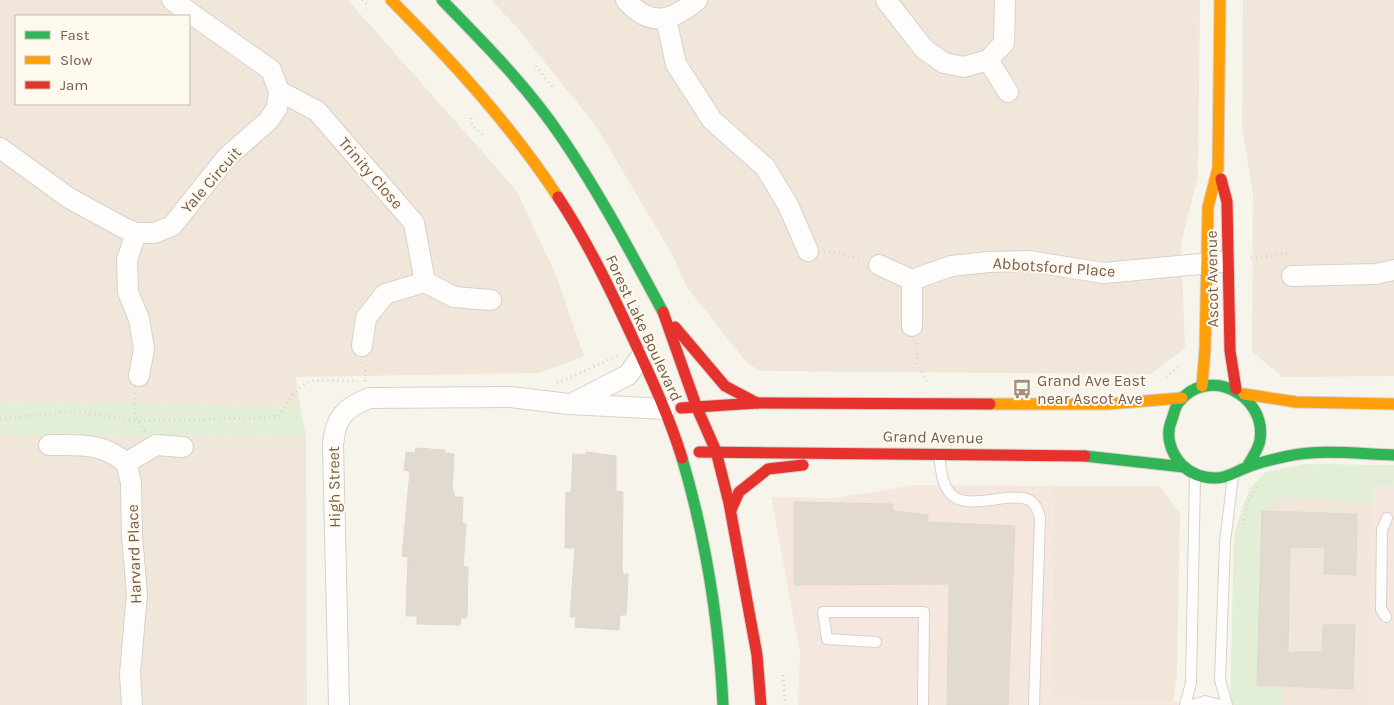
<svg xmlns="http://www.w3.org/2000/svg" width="1394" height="705" viewBox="0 0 1394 705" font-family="Karla,sans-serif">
<rect width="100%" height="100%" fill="#f7f4ec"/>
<g fill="#f0e7da" fill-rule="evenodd">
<path d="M 0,0 L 348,0 L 516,190 L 556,275 L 584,356 L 539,373 L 296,377 L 300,406 L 0,402 ZM 16,16 L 189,16 L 189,104 L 16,104 Z"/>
<path d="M 491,0 L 1200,0 L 1198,177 L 1181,243 L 1185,348 L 1151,374 L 760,371 L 747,363 L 686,286 L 673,256 L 596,126 L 514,24 Z"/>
<path d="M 1243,0 L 1394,0 L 1394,376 L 1283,377 L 1252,352 L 1253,194 L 1242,126 Z"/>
<path d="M 0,435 L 306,436 L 307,705 L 0,705 Z"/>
<path d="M 1054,486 L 1159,486 L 1180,514 L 1177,673 L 1173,702 L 1051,698 Z"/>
<path d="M 1280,487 L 1373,487 L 1368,705 L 1258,705 L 1251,523 Z"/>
</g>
<g fill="#f5e7dd">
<path d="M 914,485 L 1054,486 L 1051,698 L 1258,705 L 798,705 L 800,653 L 771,497 L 835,498 Z"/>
<path d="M 1394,486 L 1394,705 L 1368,705 L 1373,487 Z"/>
</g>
<g fill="#e3eed7">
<path d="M 0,402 L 300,406 L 306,436 L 0,435 Z"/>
<path d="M 1307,464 L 1394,465 L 1394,486 L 1373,487 L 1373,503 L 1281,497 L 1263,511 L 1284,686 L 1281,705 L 1233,705 L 1230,704 L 1234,535 L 1243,506 L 1250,488 L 1266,472 Z"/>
</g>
<g fill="#e2dad1" stroke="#e0d8ce">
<path d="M 416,448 L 445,450 L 445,453 L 454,454 L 452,491 L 454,492 L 454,497 L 463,497 L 462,523 L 466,524 L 463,567 L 468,567 L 467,618 L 461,618 L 460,625 L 417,624 L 417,616 L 406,616 L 408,557 L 402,556 L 410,471 L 404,470 L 406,452 L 415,453 Z"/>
<path d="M 586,452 L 616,456 L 616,491 L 623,492 L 622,565 L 623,574 L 628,574 L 627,600 L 626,615 L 620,615 L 619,630 L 575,627 L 576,617 L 570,617 L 575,548 L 565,548 L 566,492 L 571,493 L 573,454 L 586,455 Z"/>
<path d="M 794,502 L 893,504 L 893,511 L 928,515 L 928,522 L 1015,526 L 1008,705 L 947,705 L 949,584 L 794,585 Z"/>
<path d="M 1262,511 L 1357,514 L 1356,575 L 1324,574 L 1325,547 L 1290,548 L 1288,652 L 1322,652 L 1323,625 L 1355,625 L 1353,689 L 1257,685 Z"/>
</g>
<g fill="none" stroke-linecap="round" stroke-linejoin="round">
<defs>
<g id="lane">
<path d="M 939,455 C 941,468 941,481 949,492 C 965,514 1011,489 1031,501 C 1037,505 1038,512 1040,518 L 1034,705"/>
<path d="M 1386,617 L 1381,609 L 1382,530 L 1387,518"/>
<path d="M 876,642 L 827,639 L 823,612 L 924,612 L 923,705"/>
<path d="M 1185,705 L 1191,683 L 1195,477"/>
<path d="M 1192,705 L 1205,701 L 1220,705"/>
<path d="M 1227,705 L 1220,680 L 1225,542 L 1233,476"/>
</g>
<g id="street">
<path d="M 626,0 C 650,28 672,21 697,0"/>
<path d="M 886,0 L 924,49 L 944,63 L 964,67 L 988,60 L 1004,43 L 1005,0"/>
<path d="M 666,19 L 676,64 L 712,120 L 765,167 L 788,205 L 808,251"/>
<path d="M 988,60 L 1008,92"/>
<path d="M 279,91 L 317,111 L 414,223 L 425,282"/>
<path d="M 0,148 L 69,198 L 124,228 L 136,233 L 154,233 L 172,226 L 227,157 L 268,121 L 277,108 L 279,91 L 271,70 L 172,0"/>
<path d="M 136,233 L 127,260 L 128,292 L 139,319 L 144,349 L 139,376"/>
<path d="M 879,265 L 912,280 L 912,326"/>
<path d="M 1292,276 L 1375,274 L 1394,270"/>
<path d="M 912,280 L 951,266 L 988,262 L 1028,261 L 1104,273 L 1221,262"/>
<path d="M 362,346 L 366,318 L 385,294 L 425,282 L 454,297 L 491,300"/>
<path d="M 571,404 L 628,375 L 641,357"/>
<path d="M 49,445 C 80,445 101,442 126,463 L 156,445 L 183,447"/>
<path d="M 126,463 L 131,482 L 132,536 L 137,594 L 130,674 L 132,705"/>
<path d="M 339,705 L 333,445 C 335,418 345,407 370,398 L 510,397 L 569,404 L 665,409"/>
</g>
<g id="fast">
<path d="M 442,0 C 484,43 528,87 562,138 C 600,194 631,253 663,312"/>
<path d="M 1085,456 L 1184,467"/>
<path d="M 682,458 C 706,539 719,621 723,705"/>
<path d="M 1247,467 C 1251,459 1259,449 1260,440 C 1267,395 1208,365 1179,402 C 1175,406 1174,414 1172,419 C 1165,435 1170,452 1182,465 C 1191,474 1203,478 1216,478 C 1229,478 1236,471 1248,467 C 1260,462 1274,459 1288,456 C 1323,449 1359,454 1394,455"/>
</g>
<g id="slow">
<path d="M 391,0 C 452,61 511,125 558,197"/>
<path d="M 1202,386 L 1205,349 L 1208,207 L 1218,168 L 1220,0"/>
<path d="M 1244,394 L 1296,402 L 1394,404"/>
<path d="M 990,404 L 1108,404 L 1182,398"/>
</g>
<g id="jam">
<path d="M 1221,179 L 1227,202 L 1230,351 L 1236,389"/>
<path d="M 558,197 C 589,244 613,295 636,345 C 653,382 670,419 682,458"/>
<path d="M 663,312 L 697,408 L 716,451 L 729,503 L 757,655 L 761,705"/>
<path d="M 675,327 L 725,386 L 757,403"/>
<path d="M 681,408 L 757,403 L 990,404"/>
<path d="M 699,452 L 1085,456"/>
<path d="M 731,510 L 739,492 L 768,469 L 803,465"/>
</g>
</defs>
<use href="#lane" stroke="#d7d1ca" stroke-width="12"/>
<use href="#street" stroke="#d7d1ca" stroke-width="22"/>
<use href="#fast" stroke="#d8d1ca" stroke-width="13"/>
<use href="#slow" stroke="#d8d1ca" stroke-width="13"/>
<use href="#jam" stroke="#d8d1ca" stroke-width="13"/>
<g stroke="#dad4cf" stroke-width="3" stroke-dasharray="1 4" stroke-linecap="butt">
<path d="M 362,0 L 369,6"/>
<path d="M 536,66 L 553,88"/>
<path d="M 471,118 L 472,125 L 483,135"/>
<path d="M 824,252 L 839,253 L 862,260"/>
<path d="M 1251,258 L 1286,254 L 1293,257"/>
<path d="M 917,343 L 917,364 L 927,381"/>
<path d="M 1166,377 L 1181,365"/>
<path d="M 365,381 L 366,362"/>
<path d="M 557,383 L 618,356"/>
<path d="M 135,393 C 132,409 135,419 145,431"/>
<path d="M 0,419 L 65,412 L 86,413 L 137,421 L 258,418 L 279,416 C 305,370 312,382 358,381"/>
<path d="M 1243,525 L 1248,501 L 1257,487"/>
<path d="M 783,675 L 785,705"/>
</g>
<use href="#lane" stroke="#fefdfc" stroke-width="10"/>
<use href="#street" stroke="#fefdfc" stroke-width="20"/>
<use href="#fast" stroke="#30b455" stroke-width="11"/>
<use href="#slow" stroke="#ff9f0a" stroke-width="11"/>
<use href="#jam" stroke="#e5322d" stroke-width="11"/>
</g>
<defs>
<symbol id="bus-bare" viewBox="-9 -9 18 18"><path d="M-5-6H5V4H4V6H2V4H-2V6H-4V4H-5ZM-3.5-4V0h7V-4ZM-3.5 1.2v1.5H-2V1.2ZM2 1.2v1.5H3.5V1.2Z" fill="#a39284" stroke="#fff9ee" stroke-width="2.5" paint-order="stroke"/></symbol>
</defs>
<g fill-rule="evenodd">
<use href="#bus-bare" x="1008" y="375" width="28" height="28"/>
</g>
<g text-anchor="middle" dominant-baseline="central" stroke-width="4" stroke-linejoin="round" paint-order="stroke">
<g font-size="16" fill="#765e4c" stroke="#fff9ee">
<text transform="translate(371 173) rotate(49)">Trinity Close</text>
<text transform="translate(211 180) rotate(-49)">Yale Circuit</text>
<text transform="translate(1054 267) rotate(4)">Abbotsford Place</text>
<text transform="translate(1212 279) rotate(-91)">Ascot Avenue</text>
<text transform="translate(644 328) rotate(65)">Forest Lake Boulevard</text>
<text transform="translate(933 437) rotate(1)">Grand Avenue</text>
<text transform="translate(334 487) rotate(-91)">High Street</text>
<text transform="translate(134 554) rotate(-92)">Harvard Place</text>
</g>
<g font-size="16" fill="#765e4c" stroke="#fff9ee" text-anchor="start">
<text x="1037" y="380">Grand Ave East<tspan x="1037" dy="18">near Ascot Ave</tspan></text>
</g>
</g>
<rect x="15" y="15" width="175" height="90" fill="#fff9ee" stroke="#c8bbad"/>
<rect x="25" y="31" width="25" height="8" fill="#30b455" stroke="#c8bbad"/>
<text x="60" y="40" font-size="15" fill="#765e4c">Fast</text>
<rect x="25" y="56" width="25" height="8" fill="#ff9f0a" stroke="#c8bbad"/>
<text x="60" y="65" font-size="15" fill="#765e4c">Slow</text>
<rect x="25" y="81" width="25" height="8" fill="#e5322d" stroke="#c8bbad"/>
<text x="60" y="90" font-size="15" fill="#765e4c">Jam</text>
</svg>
